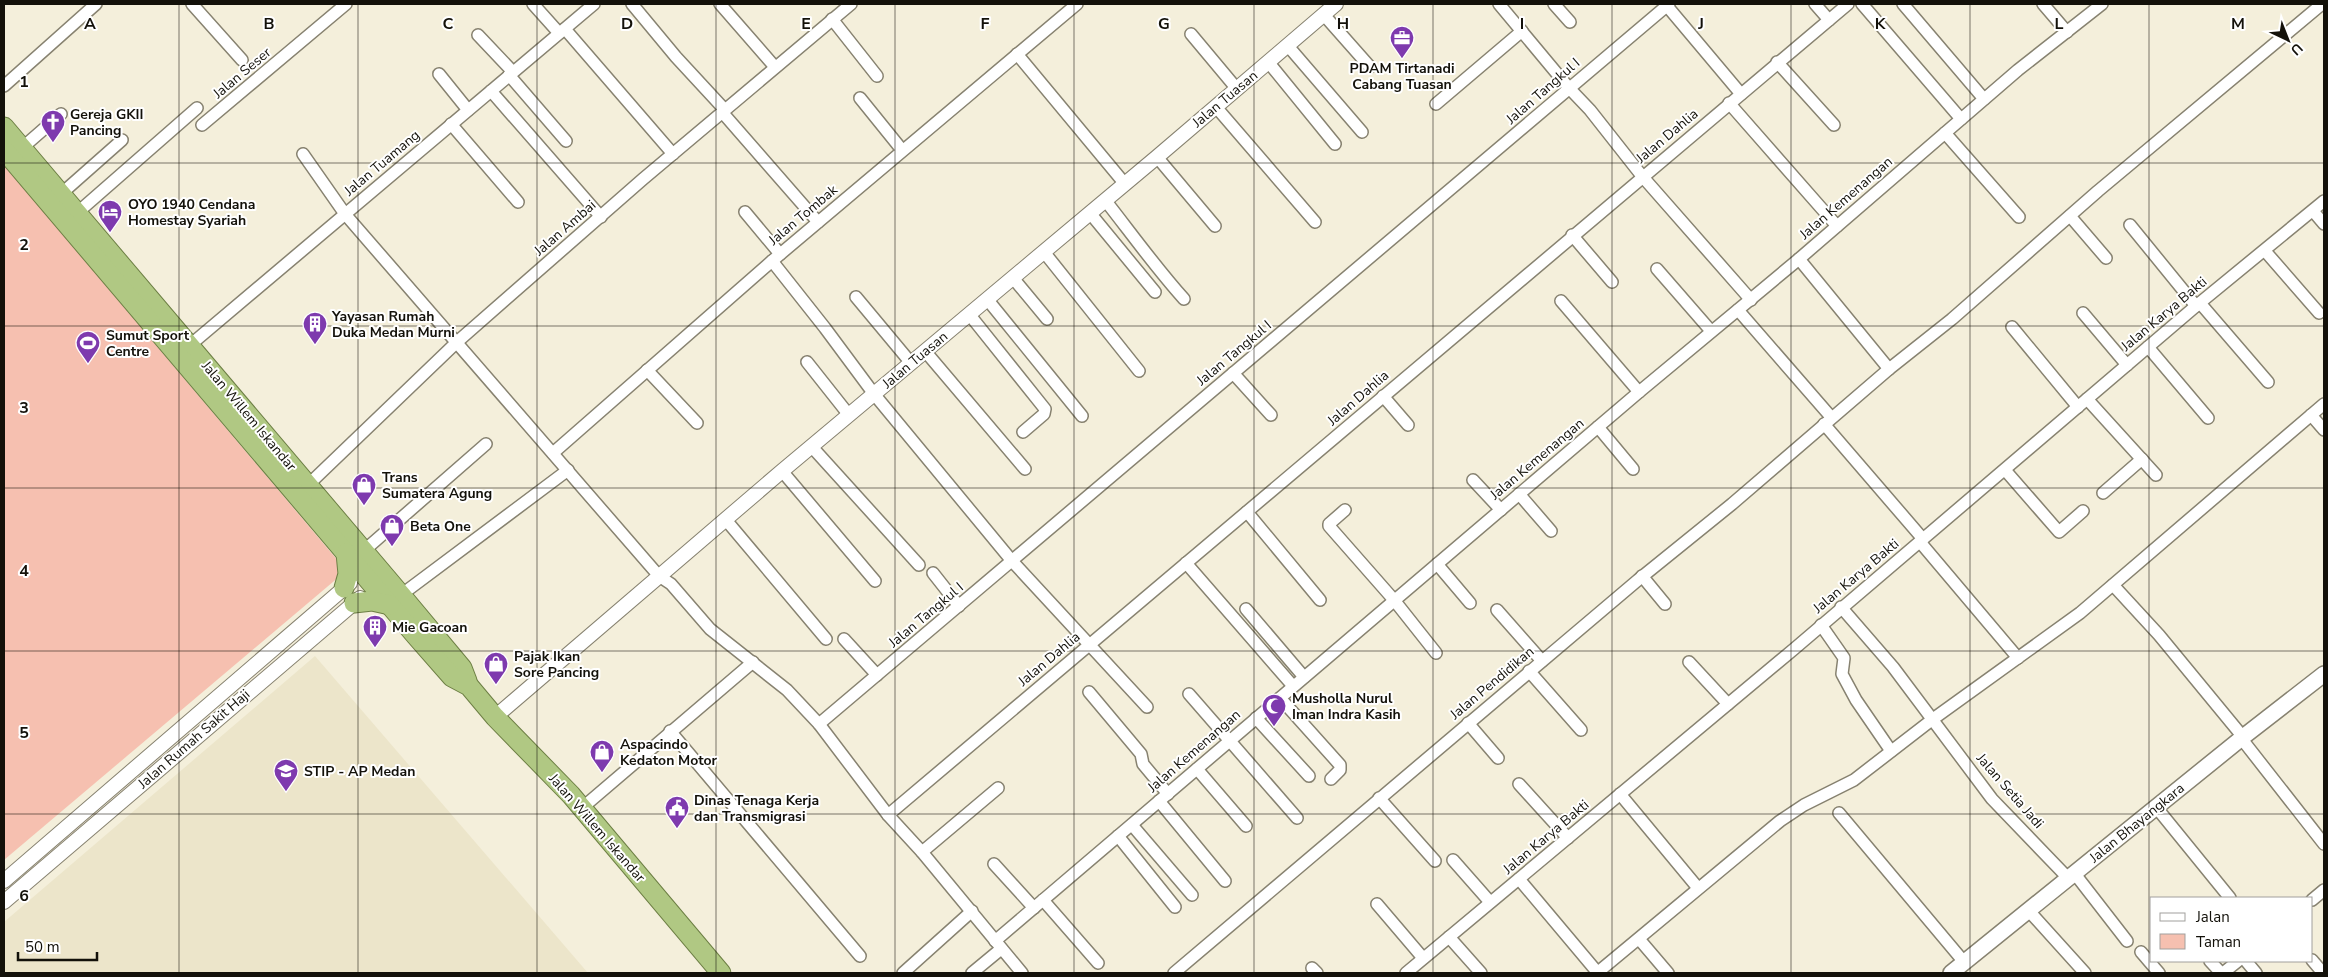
<svg xmlns="http://www.w3.org/2000/svg" width="2328" height="977" viewBox="0 0 2328 977" font-family="'Nunito Sans',sans-serif">
<rect width="100%" height="100%" fill="#f4efdb"/>
<path fill="#ece5ca" d="M 315,656 L 588,973 L 4,973 L 4,922 Z"/>
<path fill="#f6c0b0" d="M 4,165 L 339,562 L 340,576 L 4,860 Z"/>
<g fill="none" stroke-linecap="round" stroke-linejoin="round">
<defs>
<g id="minor">
<path d="M 192,4 L 242,60"/>
<path d="M 533,4 L 559,33"/>
<path d="M 632,4 L 676,57 L 725,110"/>
<path d="M 720,4 L 775,67"/>
<path d="M 1499,4 L 1569,88 L 1590,110 L 1642,176 L 1751,300"/>
<path d="M 1554,4 L 1570,22"/>
<path d="M 1815,4 L 1829,20"/>
<path d="M 1862,4 L 1961,119"/>
<path d="M 1903,4 L 1984,99"/>
<path d="M 2043,4 L 2067,32"/>
<path d="M 1667,6 L 1741,94"/>
<path d="M 1324,15 L 1370,67"/>
<path d="M 832,19 L 877,76"/>
<path d="M 565,29 L 673,154"/>
<path d="M 1191,34 L 1237,89"/>
<path d="M 478,35 L 513,72"/>
<path d="M 1288,46 L 1362,132"/>
<path d="M 1017,54 L 1125,184"/>
<path d="M 1777,62 L 1834,125"/>
<path d="M 1269,63 L 1335,144"/>
<path d="M 439,74 L 468,110"/>
<path d="M 509,75 L 566,141"/>
<path d="M 4,86 L 96,4"/>
<path d="M 491,91 L 601,217"/>
<path d="M 860,98 L 902,150"/>
<path d="M 1729,103 L 1837,226"/>
<path d="M 1436,104 L 1522,31"/>
<path d="M 1216,107 L 1315,222"/>
<path d="M 722,112 L 818,222"/>
<path d="M 451,124 L 518,202"/>
<path d="M 202,125 L 346,4"/>
<path d="M 1945,133 L 2019,217"/>
<path d="M 22,148 L 61,114"/>
<path d="M 303,154 L 345,214 L 659,576 L 671,584 L 710,629 L 787,690 L 819,724 L 888,815 L 922,852 L 1022,973"/>
<path d="M 1157,157 L 1215,226"/>
<path d="M 61,194 L 122,140"/>
<path d="M 1105,200 C 1131,233 1156,268 1184,299"/>
<path d="M 2313,211 L 2324,224"/>
<path d="M 745,212 L 780,254"/>
<path d="M 77,213 L 197,108"/>
<path d="M 1090,213 L 1155,292"/>
<path d="M 2070,216 L 2106,258"/>
<path d="M 2130,225 L 2196,306"/>
<path d="M 1572,235 L 1612,282"/>
<path d="M 2265,251 L 2319,313"/>
<path d="M 1044,252 L 1139,371"/>
<path d="M 1799,259 L 1889,369"/>
<path d="M 772,261 L 825,328 L 874,394 L 1012,561 L 1147,707"/>
<path d="M 1657,269 L 1711,331"/>
<path d="M 1013,278 L 1047,319"/>
<path d="M 856,297 L 911,363"/>
<path d="M 987,299 L 1082,416"/>
<path d="M 1561,301 L 1639,392"/>
<path d="M 2200,303 L 2268,382"/>
<path d="M 1738,310 L 1831,417"/>
<path d="M 2083,313 L 2127,365"/>
<path d="M 969,314 L 1045,409 L 1044,414 L 1023,432"/>
<path d="M 2012,327 L 2078,407"/>
<path d="M 189,346 L 594,4"/>
<path d="M 2148,347 L 2208,418"/>
<path d="M 925,351 L 1025,469"/>
<path d="M 807,362 L 849,415"/>
<path d="M 647,370 L 697,423"/>
<path d="M 1233,373 L 1271,415"/>
<path d="M 1383,396 L 1408,425"/>
<path d="M 2087,399 L 2156,475"/>
<path d="M 2311,415 L 2324,430"/>
<path d="M 1824,424 L 1923,539"/>
<path d="M 1598,427 L 1633,469"/>
<path d="M 812,447 L 919,565"/>
<path d="M 553,453 L 772,261 L 1077,4"/>
<path d="M 2005,470 L 2059,532 L 2083,511"/>
<path d="M 782,471 L 875,581"/>
<path d="M 1473,480 L 1501,510"/>
<path d="M 308,485 L 457,342 L 643,179 L 851,4"/>
<path d="M 2103,493 L 2142,459"/>
<path d="M 1519,494 L 1551,531"/>
<path d="M 1345,510 L 1329,524 L 1329,526 L 1394,600 L 1436,653"/>
<path d="M 1247,512 L 1320,600"/>
<path d="M 726,520 L 826,639"/>
<path d="M 1920,542 L 2018,658"/>
<path d="M 359,555 L 486,444"/>
<path d="M 1186,563 L 1293,686"/>
<path d="M 1437,564 L 1470,603"/>
<path d="M 933,573 L 959,606"/>
<path d="M 1642,576 L 1665,604"/>
<path d="M 2113,585 L 2159,635 L 2243,737"/>
<path d="M 401,595 L 568,470"/>
<path d="M 1841,607 L 1893,667 L 1992,799 L 2069,879"/>
<path d="M 1246,609 L 1304,677"/>
<path d="M 1497,610 L 1542,661"/>
<path d="M 1821,625 L 1844,658 L 1842,674 L 1856,700 L 1891,751"/>
<path d="M 844,639 L 877,675"/>
<path d="M 1689,662 L 1728,704"/>
<path d="M 1529,671 L 1581,730"/>
<path d="M 1089,692 L 1141,754 L 1143,764 L 1168,794"/>
<path d="M 1189,694 L 1297,818"/>
<path d="M 1280,698 L 1340,765 L 1340,770 L 1331,779"/>
<path d="M 1256,718 L 1309,776"/>
<path d="M 1468,723 L 1498,758"/>
<path d="M 819,724 L 1669,4"/>
<path d="M 670,731 L 860,956"/>
<path d="M 2241,738 L 2324,844"/>
<path d="M 1197,769 L 1246,826"/>
<path d="M 1519,784 L 1568,838"/>
<path d="M 1620,794 L 1698,888"/>
<path d="M 1379,798 L 1435,861"/>
<path d="M 1159,801 L 1225,881"/>
<path d="M 2156,807 L 2230,898"/>
<path d="M 582,808 L 753,662"/>
<path d="M 1839,813 L 1964,962"/>
<path d="M 888,815 L 1848,4"/>
<path d="M 1132,825 L 1192,895"/>
<path d="M 1118,836 L 1175,907"/>
<path d="M 922,852 L 998,788"/>
<path d="M 1453,860 L 1490,902"/>
<path d="M 994,864 L 1034,908"/>
<path d="M 2075,874 L 2127,941"/>
<path d="M 1519,879 L 1598,973"/>
<path d="M 1043,900 L 1098,963"/>
<path d="M 2312,900 L 2324,890"/>
<path d="M 1377,904 L 1423,958"/>
<path d="M 2029,911 L 2085,973"/>
<path d="M 1449,937 L 1481,973"/>
<path d="M 1639,939 L 1668,973"/>
<path d="M 995,941 L 1639,392 L 1799,259 L 2018,70 L 2102,4"/>
<path d="M 2141,952 L 2159,973"/>
<path d="M 2312,960 L 2323,973"/>
<path d="M 2210,961 L 2221,973"/>
<path d="M 2246,961 L 2256,973"/>
<path d="M 1312,968 L 1317,973"/>
<path d="M 903,973 L 972,911"/>
<path d="M 972,973 L 1001,949"/>
<path d="M 1174,973 L 1638,580 L 1732,504 L 1889,369 L 1952,319 L 2098,191 L 2322,4"/>
<path d="M 1406,973 L 1794,649 L 2196,306 L 2324,201"/>
<path d="M 1597,973 L 1780,821 L 1804,805 L 1854,780 L 1933,719 L 2080,613 L 2324,404"/>
<path d="M 2223,973 L 2238,961"/>
</g>
<g id="tertiary">
<path d="M 495,717 L 782,471 L 1157,157 L 1336,4"/>
<path d="M 4,881 L 350,583"/>
<path d="M 4,902 L 360,598"/>
</g>
<path id="secondary" d="M 1951,973 L 2243,737 L 2324,674"/>
<g id="trunk">
<path d="M 4,127 L 401,595 L 462,668 L 467,681"/>
<path d="M 4,150 L 416,636 L 452,677 L 469,686 L 495,717 L 571,795 L 721,973"/>
<path d="M 344,588 L 348,574 L 346,553"/>
<path d="M 354,603 L 372,601 L 390,605"/>
</g>
</defs>
<use href="#minor" stroke="#878270" stroke-width="14"/>
<use href="#tertiary" stroke="#878270" stroke-width="16"/>
<use href="#secondary" stroke="#878270" stroke-width="18"/>
<use href="#trunk" stroke="#6d7f44" stroke-width="21"/>
<use href="#minor" stroke="#fff" stroke-width="11"/>
<use href="#tertiary" stroke="#fff" stroke-width="14"/>
<use href="#secondary" stroke="#fff" stroke-width="15"/>
<use href="#trunk" stroke="#b0c883" stroke-width="19"/>
</g>
<path fill="none" stroke="#13110a" stroke-width="1" stroke-opacity="0.55" d="M 179,4 L 179,973M 358,4 L 358,973M 537,4 L 537,973M 716,4 L 716,973M 895,4 L 895,973M 1074,4 L 1074,973M 1254,4 L 1254,973M 1433,4 L 1433,973M 1612,4 L 1612,973M 1791,4 L 1791,973M 1970,4 L 1970,973M 2149,4 L 2149,973M 4,163 L 2324,163M 4,326 L 2324,326M 4,488 L 2324,488M 4,651 L 2324,651M 4,814 L 2324,814"/>
<defs>
<symbol id="office-pin" viewBox="-11 -11 22 30"><path d="M0 17L-7.5 6A9.5 9.5 0 1 1 7.5 6Z" fill="#7e3aae" stroke="#fff"/><path d="M-6-3h4V-5.5h4V-3h4V5H-6ZM-1-4.5V-3h2v-1.5ZM-6 0V1H6V0Z" fill="#fff"/></symbol>
<symbol id="church-pin" viewBox="-11 -11 22 30"><path d="M0 17L-7.5 6A9.5 9.5 0 1 1 7.5 6Z" fill="#7e3aae" stroke="#fff"/><path d="M-1.2-6h2.4v3.5h3.3v2.4h-3.3V6h-2.4V-.1h-3.3v-2.4h3.3Z" fill="#fff"/></symbol>
<symbol id="hotel-pin" viewBox="-11 -11 22 30"><path d="M0 17L-7.5 6A9.5 9.5 0 1 1 7.5 6Z" fill="#7e3aae" stroke="#fff"/><path d="M-6-4.5h1.5V1H6V5H4.5V3h-9V5H-6ZM-4 0a1.8 1.8 0 1 1 3.6 0ZM.5 0V-2.5h3Q6-2.5 6 0Z" fill="#fff"/></symbol>
<symbol id="building-pin" viewBox="-11 -11 22 30"><path d="M0 17L-7.5 6A9.5 9.5 0 1 1 7.5 6Z" fill="#7e3aae" stroke="#fff"/><path d="M-4-6H4V6H1V3H-1V6H-4ZM-2.5-4.3h1.7v1.8h-1.7ZM.8-4.3h1.7v1.8H.8ZM-2.5-1h1.7V.8h-1.7ZM.8-1h1.7V.8H.8Z" fill="#fff"/></symbol>
<symbol id="stadium-pin" viewBox="-11 -11 22 30"><path d="M0 17L-7.5 6A9.5 9.5 0 1 1 7.5 6Z" fill="#7e3aae" stroke="#fff"/><path d="M0-5a6.5 5 0 1 0 0 10a6.5 5 0 1 0 0-10ZM-3.5-1.8h7v3.6h-7Z" fill="#fff"/></symbol>
<symbol id="shop-pin" viewBox="-11 -11 22 30"><path d="M0 17L-7.5 6A9.5 9.5 0 1 1 7.5 6Z" fill="#7e3aae" stroke="#fff"/><path d="M-5-2.5h2.3a2.7 3.5 0 0 1 5.4 0H5L5.5 6h-11ZM-1.5-2.5h3a1.5 2.3 0 0 0-3 0Z" fill="#fff"/></symbol>
<symbol id="mosque-pin" viewBox="-11 -11 22 30"><path d="M0 17L-7.5 6A9.5 9.5 0 1 1 7.5 6Z" fill="#7e3aae" stroke="#fff"/><path d="M3.5-4.9A6 6 0 1 0 3.5 4.9A5 5 0 1 1 3.5-4.9Z" fill="#fff"/></symbol>
<symbol id="university-pin" viewBox="-11 -11 22 30"><path d="M0 17L-7.5 6A9.5 9.5 0 1 1 7.5 6Z" fill="#7e3aae" stroke="#fff"/><path d="M0-5L7-2L0 1L-7-2ZM-4 1L0 2.5L4 1V4Q0 6-4 4Z" fill="#fff"/></symbol>
<symbol id="civic-pin" viewBox="-11 -11 22 30"><path d="M0 17L-7.5 6A9.5 9.5 0 1 1 7.5 6Z" fill="#7e3aae" stroke="#fff"/><path d="M-.6-6.5H3V-4.5H.6V-3L4-1V1h2V6H-6V1h2V-1L-.6-3ZM-1.2 2.5V6h2.4V2.5Z" fill="#fff"/></symbol>
</defs>
<g fill-rule="evenodd">
<use href="#office-pin" x="1388" y="24" width="28" height="38"/>
<use href="#church-pin" x="39" y="108" width="28" height="38"/>
<use href="#hotel-pin" x="96" y="198" width="28" height="38"/>
<use href="#building-pin" x="301" y="310" width="28" height="38"/>
<use href="#stadium-pin" x="74" y="329" width="28" height="38"/>
<use href="#shop-pin" x="350" y="471" width="28" height="38"/>
<use href="#shop-pin" x="378" y="512" width="28" height="38"/>
<use href="#building-pin" x="361" y="613" width="28" height="38"/>
<use href="#shop-pin" x="482" y="650" width="28" height="38"/>
<use href="#mosque-pin" x="1260" y="692" width="28" height="38"/>
<use href="#shop-pin" x="588" y="738" width="28" height="38"/>
<use href="#university-pin" x="272" y="757" width="28" height="38"/>
<use href="#civic-pin" x="663" y="794" width="28" height="38"/>
</g>
<g text-anchor="middle" dominant-baseline="central" stroke-width="4" stroke-linejoin="round" paint-order="stroke">
<g font-size="14" font-weight="bold" fill="#13110a" stroke="#fff" text-anchor="start">
<text x="1402" y="68" text-anchor="middle">PDAM Tirtanadi<tspan x="1402" dy="16">Cabang Tuasan</tspan></text>
<text x="70" y="114">Gereja GKII<tspan x="70" dy="16">Pancing</tspan></text>
<text x="128" y="204">OYO 1940 Cendana<tspan x="128" dy="16">Homestay Syariah</tspan></text>
<text x="332" y="316">Yayasan Rumah<tspan x="332" dy="16">Duka Medan Murni</tspan></text>
<text x="106" y="335">Sumut Sport<tspan x="106" dy="16">Centre</tspan></text>
<text x="382" y="477">Trans<tspan x="382" dy="16">Sumatera Agung</tspan></text>
<text x="410" y="526">Beta One</text>
<text x="392" y="627">Mie Gacoan</text>
<text x="514" y="656">Pajak Ikan<tspan x="514" dy="16">Sore Pancing</tspan></text>
<text x="1292" y="698">Musholla Nurul<tspan x="1292" dy="16">Iman Indra Kasih</tspan></text>
<text x="620" y="744">Aspacindo<tspan x="620" dy="16">Kedaton Motor</tspan></text>
<text x="304" y="771">STIP - AP Medan</text>
<text x="694" y="800">Dinas Tenaga Kerja<tspan x="694" dy="16">dan Transmigrasi</tspan></text>
</g>
<g font-size="14" fill="#13110a" stroke="#fff">
<text transform="translate(242 73) rotate(-40)">Jalan Seser</text>
<text transform="translate(1543 91) rotate(-41)">Jalan Tangkul I</text>
<text transform="translate(1225 99) rotate(-40)">Jalan Tuasan</text>
<text transform="translate(1667 136) rotate(-40)">Jalan Dahlia</text>
<text transform="translate(382 163) rotate(-40)">Jalan Tuamang</text>
<text transform="translate(1846 198) rotate(-41)">Jalan Kemenangan</text>
<text transform="translate(803 215) rotate(-40)">Jalan Tombak</text>
<text transform="translate(565 228) rotate(-41)">Jalan Ambai</text>
<text transform="translate(2164 314) rotate(-40)">Jalan Karya Bakti</text>
<text transform="translate(1234 353) rotate(-40)">Jalan Tangkul I</text>
<text transform="translate(915 360) rotate(-40)">Jalan Tuasan</text>
<text transform="translate(1358 398) rotate(-41)">Jalan Dahlia</text>
<text transform="translate(249 416) rotate(50)">Jalan Willem Iskandar</text>
<text transform="translate(1537 459) rotate(-40)">Jalan Kemenangan</text>
<text transform="translate(1856 576) rotate(-40)">Jalan Karya Bakti</text>
<text transform="translate(926 615) rotate(-40)">Jalan Tangkul I</text>
<text transform="translate(1049 659) rotate(-40)">Jalan Dahlia</text>
<text transform="translate(1492 683) rotate(-40)">Jalan Pendidikan</text>
<text transform="translate(194 739) rotate(-41)">Jalan Rumah Sakit Haji</text>
<text transform="translate(1194 751) rotate(-41)">Jalan Kemenangan</text>
<text transform="translate(2010 791) rotate(49)">Jalan Setia Jadi</text>
<text transform="translate(2137 823) rotate(-39)">Jalan Bhayangkara</text>
<text transform="translate(597 828) rotate(49)">Jalan Willem Iskandar</text>
<text transform="translate(1546 837) rotate(-40)">Jalan Karya Bakti</text>
</g>
</g>
<g font-size="16" text-anchor="middle" font-weight="bold" fill="#13110a" stroke="#fff" stroke-width="4" stroke-linejoin="round" paint-order="stroke">
<text x="90" y="29">A</text>
<text x="269" y="29">B</text>
<text x="448" y="29">C</text>
<text x="627" y="29">D</text>
<text x="806" y="29">E</text>
<text x="985" y="29">F</text>
<text x="1164" y="29">G</text>
<text x="1343" y="29">H</text>
<text x="1522" y="29">I</text>
<text x="1701" y="29">J</text>
<text x="1880" y="29">K</text>
<text x="2059" y="29">L</text>
<text x="2238" y="29">M</text>
<text x="24" y="87">1</text>
<text x="24" y="250">2</text>
<text x="24" y="413">3</text>
<text x="24" y="576">4</text>
<text x="24" y="738">5</text>
<text x="24" y="901">6</text>
</g>
<rect width="2328" height="977" fill="none" stroke="#13110a" stroke-width="10"/>
<rect x="2150" y="897" width="162" height="65" fill="#ffffff" stroke="#a1a09d"/>
<rect x="2160" y="913" width="25" height="8" fill="#ffffff" stroke="#a1a09d"/>
<text x="2196" y="922" font-size="15" fill="#13110a">Jalan</text>
<rect x="2160" y="934" width="25" height="15" fill="#f6c0b0" stroke="#a1a09d"/>
<text x="2196" y="947" font-size="15" fill="#13110a">Taman</text>
<g transform="translate(2288 40) rotate(137)" stroke="#ffffff" stroke-width="4" paint-order="stroke">
<path d="M0-4L9 19L0 12L-9 19Z" fill="#13110a"/>
<text y="-8" font-size="14" font-weight="bold" text-anchor="middle" fill="#13110a">U</text>
</g>
<path d="M18 952v8h79v-8" fill="none" stroke="#13110a" stroke-width="2.5"/>
<text x="25" y="952" font-size="15" fill="#13110a" stroke="#ffffff" stroke-width="4" paint-order="stroke">50 m</text>
</svg>
